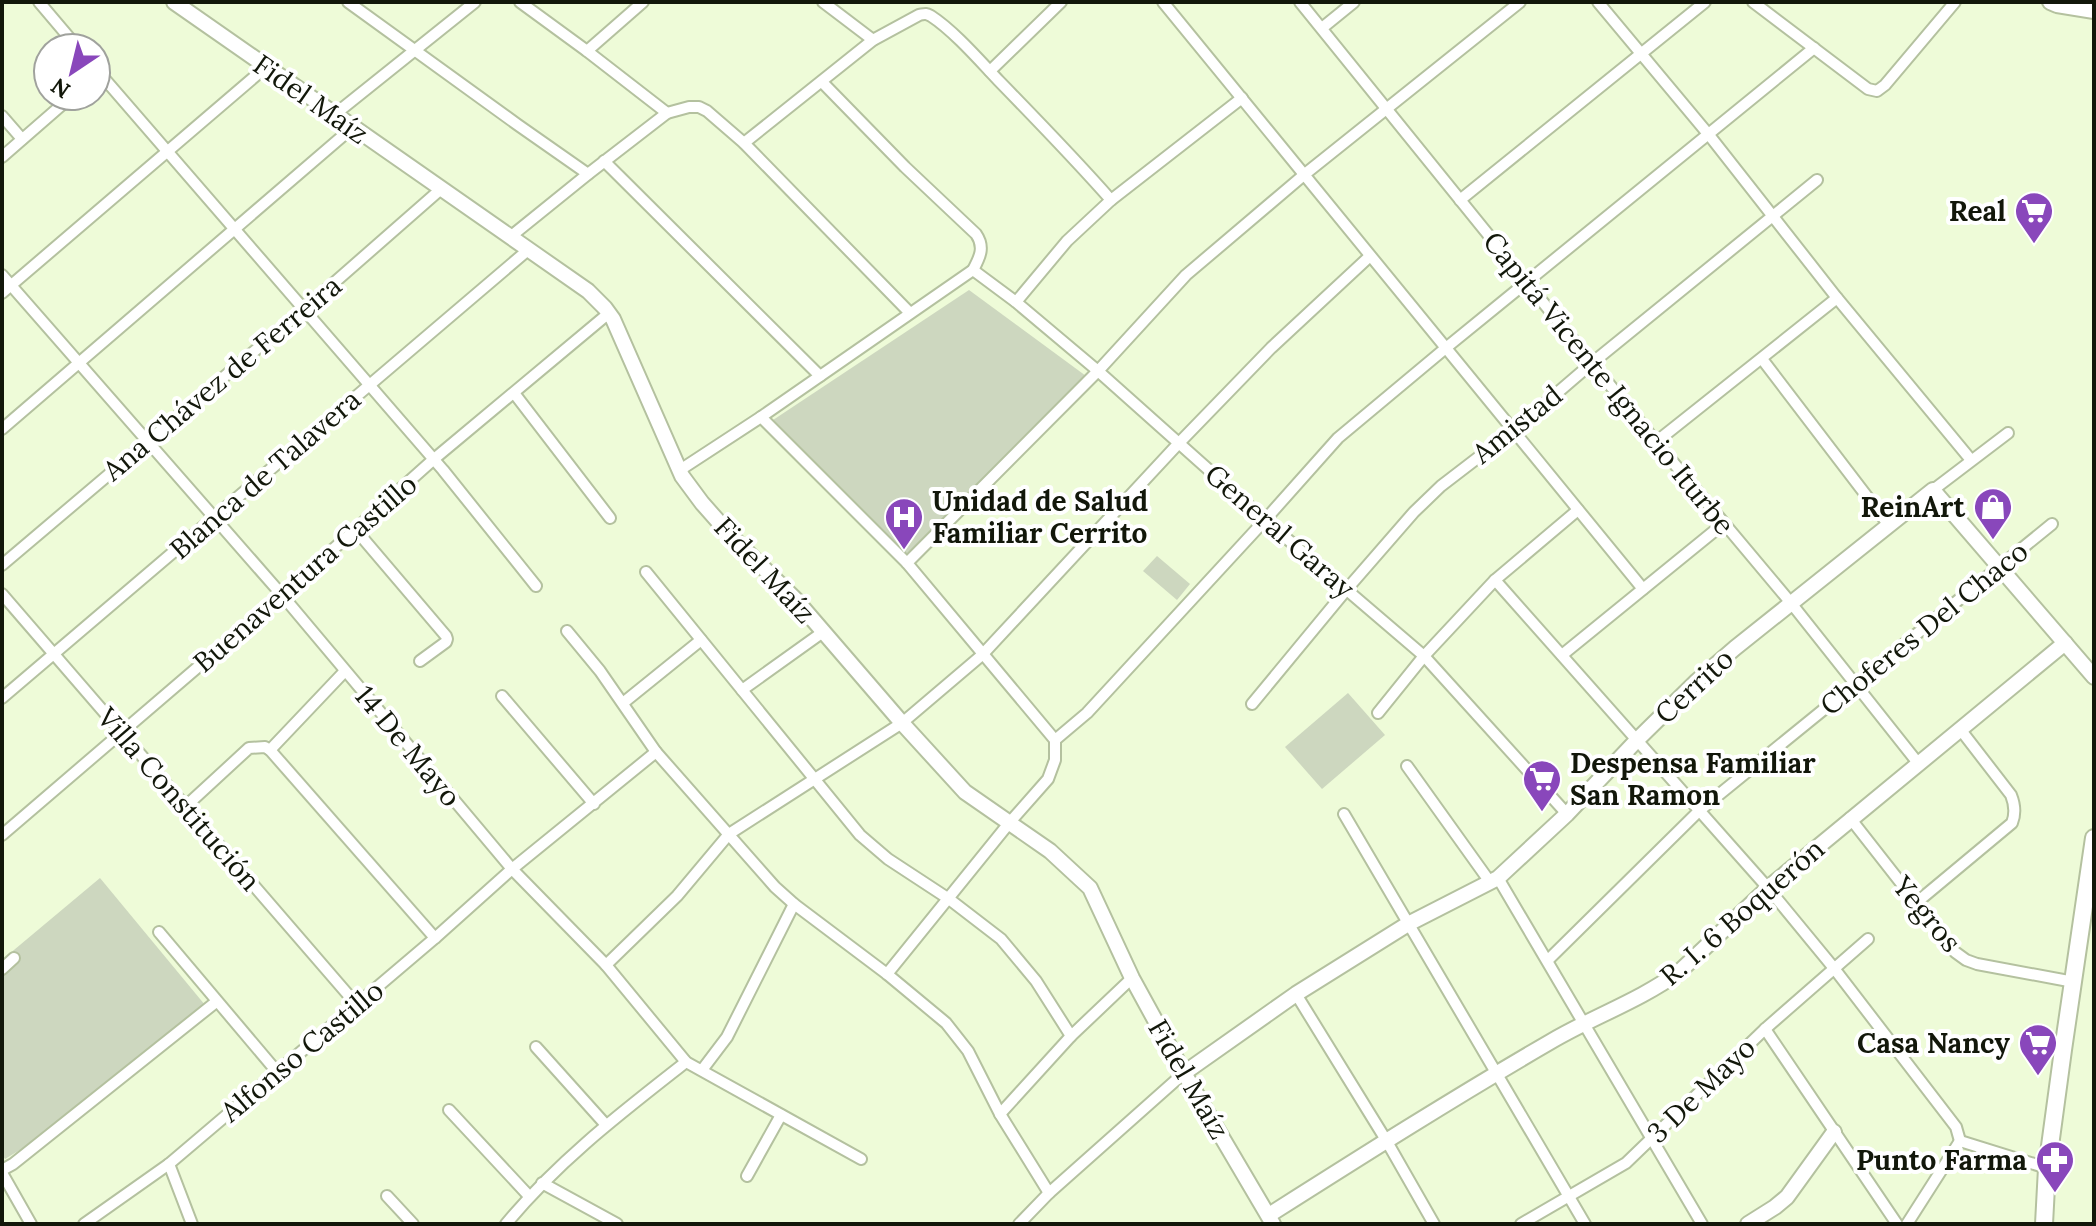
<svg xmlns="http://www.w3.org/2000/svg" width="2096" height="1226" viewBox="0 0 2096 1226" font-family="Lora,serif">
<rect width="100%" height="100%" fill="#eefbd8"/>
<g fill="#cdd7bf">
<path d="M 969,290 L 1086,376 L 907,558 L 770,422 Z"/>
<path d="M 1157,556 L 1190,584 L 1177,600 L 1143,571 Z"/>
<path d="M 1348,693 L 1385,735 L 1322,789 L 1285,747 Z"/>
<path d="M 100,878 L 205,1005 L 41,1137 L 5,1159 L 2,1154 L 2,960 Z"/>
</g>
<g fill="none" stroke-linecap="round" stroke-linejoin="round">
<defs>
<g id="street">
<path d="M 39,2 L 78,48"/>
<path d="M 348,2 L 518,125 L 588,174"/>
<path d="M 823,2 L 873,40"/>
<path d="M 1163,2 L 1643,589"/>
<path d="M 1300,2 L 1656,442 L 1791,603 L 1918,763"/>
<path d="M 1598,2 L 1709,135 L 1837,298 L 1971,460"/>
<path d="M 1753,2 L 1868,89 L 1877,91 L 1885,85 L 1955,2"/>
<path d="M 1322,28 L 1354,2"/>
<path d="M 587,51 L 643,2"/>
<path d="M 96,69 L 443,470 L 536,586"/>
<path d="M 990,71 L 1061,2"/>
<path d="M 667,113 L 689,107 L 699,107 L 707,111 L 744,143 L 910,313"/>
<path d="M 334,115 L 475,2"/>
<path d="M 2,116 L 22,139"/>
<path d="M 744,143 L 873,40 L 919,15 C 925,14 925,13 931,16 C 954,31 980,61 999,81 C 1037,120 1075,159 1111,200"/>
<path d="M 2,157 L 72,96"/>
<path d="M 604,161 L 820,376"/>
<path d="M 1460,200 L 1705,2"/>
<path d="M 510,237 L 588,174 L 667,113 L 587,51 L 520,2"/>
<path d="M 973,270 L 1016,302 L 1098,371 L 1265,520 L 1424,656 L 1567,814"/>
<path d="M 2,275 L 282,595 L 512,869 L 606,965 L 686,1062 L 861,1159"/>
<path d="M 2,293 L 266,67"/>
<path d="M 1016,302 L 1067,241 L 1111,200 L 1242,98"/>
<path d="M 1762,359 L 1888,524"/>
<path d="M 514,393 L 610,518"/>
<path d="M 761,417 L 907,563"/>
<path d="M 2,429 L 352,128"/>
<path d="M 1656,442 L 1837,298"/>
<path d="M 680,470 L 761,417 L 973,270 C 980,257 985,247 976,234 L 905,167 L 822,82"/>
<path d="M 1933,490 L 2008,433"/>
<path d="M 355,529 L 446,636 L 447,639 L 446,642 L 420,661"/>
<path d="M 2,565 L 303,310 L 441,189"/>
<path d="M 646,572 L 860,835 L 888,859 L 949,899 L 1001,939 L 1036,981 L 1071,1036"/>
<path d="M 1495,580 L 1768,888 L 1833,967 L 1956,1127 L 1960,1141"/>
<path d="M 2,594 L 357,1005"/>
<path d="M 567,631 L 600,671 L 656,752 L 775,887 L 794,904 L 887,974 L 946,1023 L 968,1051 L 1000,1114 L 1049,1193"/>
<path d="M 1562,655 L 1723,524"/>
<path d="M 742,690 L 823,632"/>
<path d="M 502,696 L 594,804"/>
<path d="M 2,698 L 528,250"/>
<path d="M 623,703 L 701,640"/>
<path d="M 1252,704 L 1347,589 L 1414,512 L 1441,486 L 1514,430 L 1592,363 L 1817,180"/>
<path d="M 1378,713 L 1424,656 L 1495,580 L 1578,510"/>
<path d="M 1055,740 L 1087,713 L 1265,520 L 1338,438 L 1447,347 L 1814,48"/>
<path d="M 270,750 L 435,938"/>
<path d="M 1407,766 L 1490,882"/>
<path d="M 186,806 L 249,748 L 265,747 L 270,750 L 345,671"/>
<path d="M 1344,814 L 1585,1224"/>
<path d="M 1850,818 L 1955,952 L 1966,960 L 1977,964 L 2074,982"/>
<path d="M 2,835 L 282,595 L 434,459 L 609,313"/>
<path d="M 1498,878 L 1702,1224"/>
<path d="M 1916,903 L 2012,823 C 2016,813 2015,805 2011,795 L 1960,729"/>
<path d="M 159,932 L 278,1073"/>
<path d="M 1548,960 L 1700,810 L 2052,524"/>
<path d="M 606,965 L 677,896 L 729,834 L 902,723 L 982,655 L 1178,444 L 1271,348 L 1370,256"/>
<path d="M 2,969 L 14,958"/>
<path d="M 887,974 L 1010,822 L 1048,779 L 1055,760 L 1055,740 L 907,563 L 1098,371 L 1186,275 L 1305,174 L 1520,2"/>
<path d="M 1296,994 L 1386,1140 L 1434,1224"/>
<path d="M 1765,1029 L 1897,1224"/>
<path d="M 536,1047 L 606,1125"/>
<path d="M 702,1070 L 727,1037 L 794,904"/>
<path d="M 449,1110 L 529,1196"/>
<path d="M 1000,1114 L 1071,1036 L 1132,978"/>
<path d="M 1960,1141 L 2047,1168"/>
<path d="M 169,1164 L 192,1224"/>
<path d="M 2,1170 L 13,1164 L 216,1002"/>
<path d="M 2,1173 L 31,1224"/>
<path d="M 747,1176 L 781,1115"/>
<path d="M 542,1183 L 617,1224"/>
<path d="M 387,1196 L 413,1224"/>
<path d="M 84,1224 L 169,1164 L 435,938 L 512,869 L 656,752"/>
<path d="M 506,1224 C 559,1160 621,1113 686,1062"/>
<path d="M 1019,1224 L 1049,1193 L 1184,1073"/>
<path d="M 1521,1224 L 1626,1163 L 1765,1029 L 1868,939"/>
<path d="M 1907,1224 L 1960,1141"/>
</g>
<g id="secondary">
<path d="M 174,2 L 588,291 L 605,308 L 613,319 L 682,476 L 702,503 L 733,538 L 796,600 L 902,723 L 965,792 L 1050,851 L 1090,888 L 1132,978 L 1184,1073 L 1273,1224"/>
<path d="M 2050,2 L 2057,5 L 2094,11"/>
<path d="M 1184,1073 L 1296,994 L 1408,924 L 1498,878 L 1567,814 L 1637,740 L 1697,681 L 1735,648 L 1933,490 L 2094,677"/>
<path d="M 1269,1215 C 1362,1156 1455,1097 1550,1042 C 1592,1017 1639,1001 1679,972 L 1768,888 L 2065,643"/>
<path d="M 1748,1224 L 1775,1207 L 1787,1197 L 1834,1132"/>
</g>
<path id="primary" d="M 2044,1224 L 2047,1168 L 2063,1050 L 2094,838"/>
</defs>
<use href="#street" stroke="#b4c19f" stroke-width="14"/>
<use href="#secondary" stroke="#b4c19f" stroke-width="18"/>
<use href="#primary" stroke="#b4c19f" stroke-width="20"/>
<use href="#street" stroke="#fff" stroke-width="10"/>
<use href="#secondary" stroke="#fff" stroke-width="14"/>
<use href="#primary" stroke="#fff" stroke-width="16"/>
</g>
<defs>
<symbol id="supermarket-pin" viewBox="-11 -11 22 30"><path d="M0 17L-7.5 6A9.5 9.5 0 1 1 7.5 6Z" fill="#8947bb" stroke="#fff"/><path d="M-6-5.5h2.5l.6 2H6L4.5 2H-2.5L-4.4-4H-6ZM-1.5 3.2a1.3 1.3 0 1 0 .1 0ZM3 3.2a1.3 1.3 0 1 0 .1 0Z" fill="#fff"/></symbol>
<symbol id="shop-pin" viewBox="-11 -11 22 30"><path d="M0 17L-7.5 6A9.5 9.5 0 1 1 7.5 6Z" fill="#8947bb" stroke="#fff"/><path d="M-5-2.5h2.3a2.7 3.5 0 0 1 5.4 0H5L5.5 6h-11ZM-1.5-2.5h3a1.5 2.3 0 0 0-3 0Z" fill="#fff"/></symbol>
<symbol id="hospital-pin" viewBox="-11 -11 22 30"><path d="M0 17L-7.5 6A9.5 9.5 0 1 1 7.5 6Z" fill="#8947bb" stroke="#fff"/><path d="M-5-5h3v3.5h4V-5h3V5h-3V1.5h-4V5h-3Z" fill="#fff"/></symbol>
<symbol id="pharmacy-pin" viewBox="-11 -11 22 30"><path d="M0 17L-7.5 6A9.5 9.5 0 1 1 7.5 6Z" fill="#8947bb" stroke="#fff"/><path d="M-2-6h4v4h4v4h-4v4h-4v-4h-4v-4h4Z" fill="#fff"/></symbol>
</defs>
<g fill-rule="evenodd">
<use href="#supermarket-pin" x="2012" y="189" width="44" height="60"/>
<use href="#shop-pin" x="1971" y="485" width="44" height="60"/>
<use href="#hospital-pin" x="882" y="495" width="44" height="60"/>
<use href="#supermarket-pin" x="1520" y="757" width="44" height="60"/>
<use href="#supermarket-pin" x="2016" y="1021" width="44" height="60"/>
<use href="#pharmacy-pin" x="2033" y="1138" width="44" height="60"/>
</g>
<g text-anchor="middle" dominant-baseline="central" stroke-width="8" stroke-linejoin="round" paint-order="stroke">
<g font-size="28" fill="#12170a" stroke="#fff">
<text transform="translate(311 99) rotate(35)">Fidel Maíz</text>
<text transform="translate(222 378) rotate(-40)">Ana Chávez de Ferreira</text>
<text transform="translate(1609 383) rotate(51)">Capitá Vicente Ignacio Iturbe</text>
<text transform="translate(1517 424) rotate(-39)">Amistad</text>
<text transform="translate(265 474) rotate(-41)">Blanca de Talavera</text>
<text transform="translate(1280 531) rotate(41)">General Garay</text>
<text transform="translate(765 570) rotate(47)">Fidel Maíz</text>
<text transform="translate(305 573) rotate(-41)">Buenaventura Castillo</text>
<text transform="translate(1924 628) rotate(-39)">Choferes Del Chaco</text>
<text transform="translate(1694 686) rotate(-43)">Cerrito</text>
<text transform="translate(408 746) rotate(50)">14 De Mayo</text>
<text transform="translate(179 799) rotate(49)">Villa Constitución</text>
<text transform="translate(1742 912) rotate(-41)">R. I. 6 Boquerón</text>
<text transform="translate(1927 914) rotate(50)">Yegros</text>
<text transform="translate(302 1051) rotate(-40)">Alfonso Castillo</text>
<text transform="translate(1189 1079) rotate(60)">Fidel Maíz</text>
<text transform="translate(1701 1090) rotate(-44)">3 De Mayo</text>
</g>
<g font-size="28" font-weight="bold" fill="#12170a" stroke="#fff" text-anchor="end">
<text x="2006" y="211">Real</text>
<text x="932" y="501" text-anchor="start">Unidad de Salud<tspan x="932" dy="32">Familiar Cerrito</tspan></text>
<text x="1965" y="507">ReinArt</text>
<text x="1570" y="763" text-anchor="start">Despensa Familiar<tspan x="1570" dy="32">San Ramon</tspan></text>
<text x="2010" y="1043">Casa Nancy</text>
<text x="2027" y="1160">Punto Farma</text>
</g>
</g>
<rect width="2096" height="1226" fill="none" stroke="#12170a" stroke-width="8"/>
<g transform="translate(72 72) rotate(215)"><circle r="38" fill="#ffffff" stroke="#a0a29d" stroke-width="2"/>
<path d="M0-6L14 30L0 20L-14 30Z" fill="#8947bb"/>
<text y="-12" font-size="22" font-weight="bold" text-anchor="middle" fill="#12170a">N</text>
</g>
</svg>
